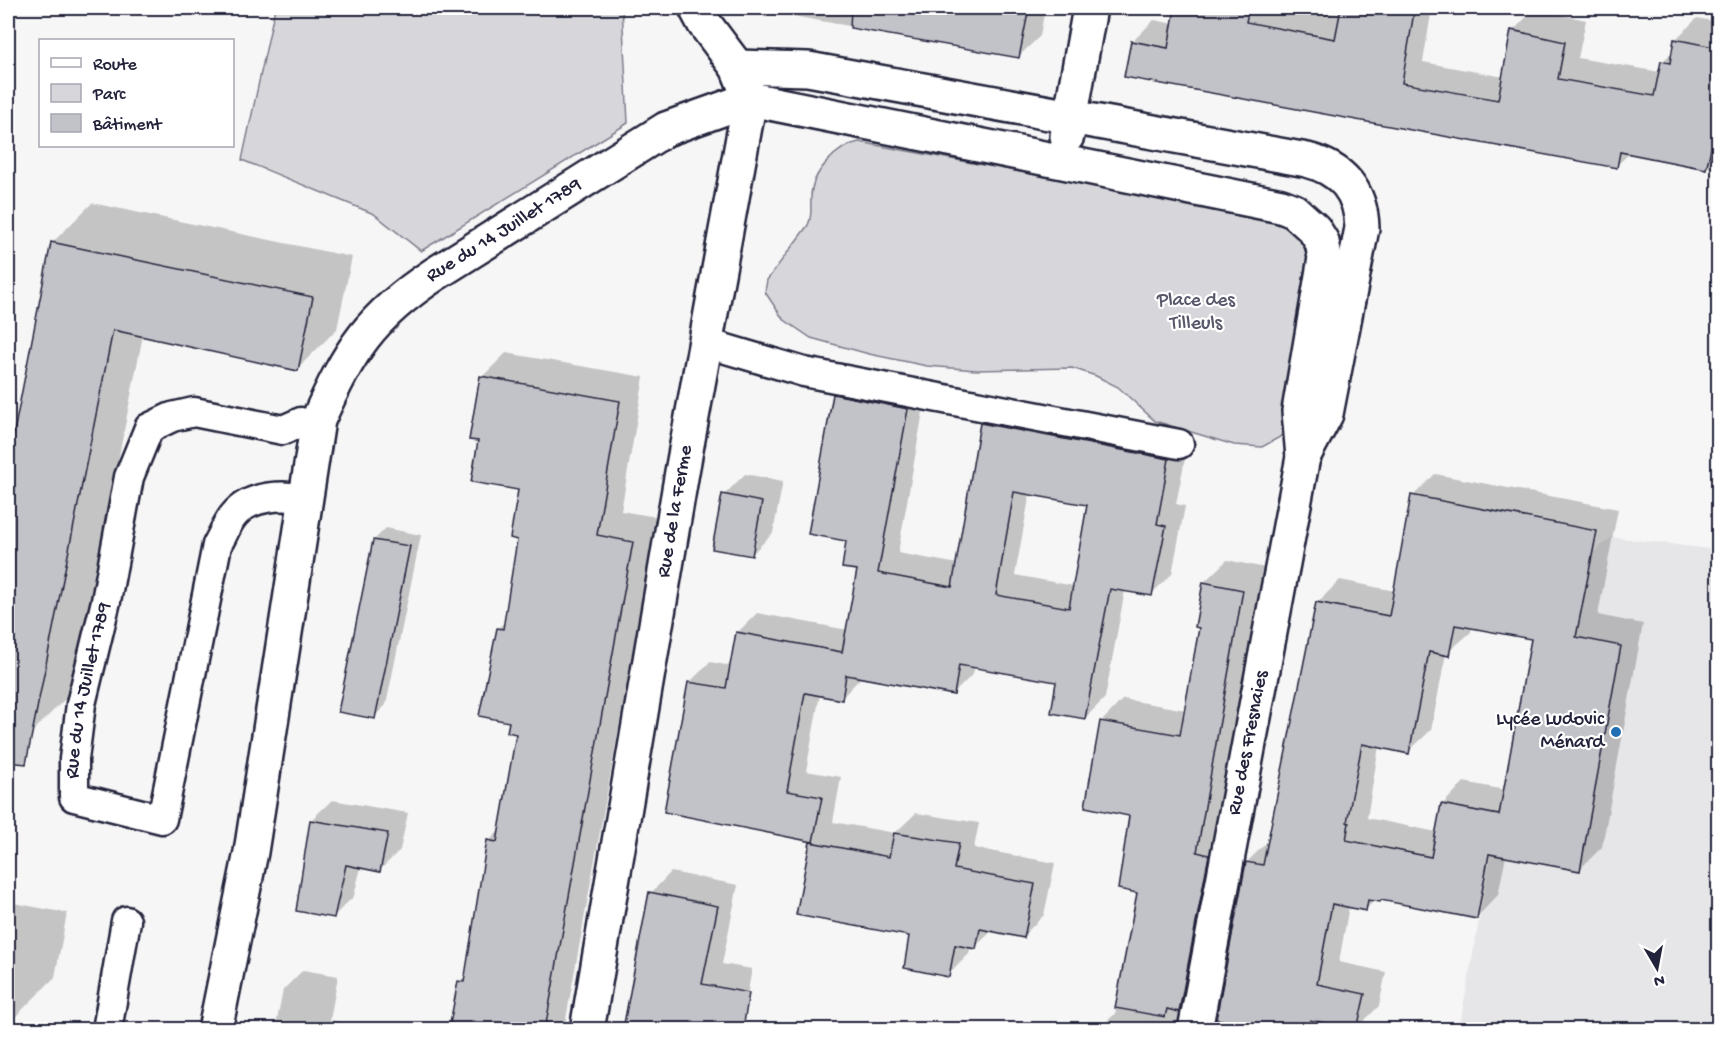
<svg xmlns="http://www.w3.org/2000/svg" width="1726" height="1037" viewBox="0 0 1726 1037" font-family="'Gochi Hand',sans-serif">
<rect width="100%" height="100%" fill="#f6f6f7"/>
<filter id="ink" filterUnits="userSpaceOnUse"><feTurbulence type="fractalNoise" baseFrequency=".0167" numOctaves="2"/><feDisplacementMap in="SourceGraphic" scale="12" xChannelSelector="R" yChannelSelector="G"/><feConvolveMatrix kernelMatrix="1 2 1 2 8 2 1 2 1" color-interpolation-filters="sRGB"/></filter>
<g filter="url(#ink)">
<path fill="#e6e6e9" d="M 1612,537 L 1718,550 L 1718,1029 L 1459,1030 L 1538,597 Z"/>
<g fill="#d7d7db" stroke="#7c7c8b" stroke-width="1.5">
<path d="M 275,8 L 622,8 L 628,123 L 421,251 L 374,214 L 242,160 Z"/>
<path d="M 859,142 L 1275,219 C 1294,227 1302,235 1310,254 L 1286,427 L 1280,437 L 1262,447 L 1234,445 L 1155,421 L 1118,387 L 1096,376 L 1072,368 L 976,370 L 927,366 L 869,354 L 811,338 L 783,319 L 765,292 L 767,280 L 808,225 C 813,214 810,208 811,197 C 811,173 837,146 859,142 Z"/>
</g>
<g fill="#0003" fill-rule="evenodd">
<path d="M 764,8 L 1045,8 L 1040,36 L 1019,56 L 764,11 Z"/>
<path d="M 1177,8 L 1301,8 L 1341,15 L 1343,8 L 1432,8 L 1423,62 L 1504,77 L 1513,31 L 1534,9 L 1586,20 L 1578,58 L 1660,72 L 1662,62 L 1674,50 L 1676,39 L 1697,18 L 1718,22 L 1718,169 L 1630,153 L 1616,166 L 1132,42 L 1154,20 L 1174,24 Z"/>
<path d="M 92,203 L 352,257 L 337,329 L 297,369 L 143,335 L 72,692 L 32,732 L 8,727 L 8,471 L 52,243 Z"/>
<path d="M 506,353 L 644,377 L 621,511 L 657,517 L 564,1030 L 451,1030 L 460,981 L 466,975 L 489,841 L 501,829 L 518,732 L 511,720 L 498,628 L 506,621 L 519,539 L 520,489 L 480,440 L 482,377 Z"/>
<path d="M 855,375 L 927,389 L 898,553 L 958,564 L 982,423 L 1002,403 L 1189,439 L 1176,504 L 1185,506 L 1172,574 L 1151,594 L 1125,590 L 1105,698 L 1085,718 L 1058,681 L 975,666 L 973,674 L 953,694 L 862,676 L 841,699 L 820,694 L 806,771 L 841,777 L 833,822 L 895,833 L 916,813 L 979,823 L 974,848 L 1055,863 L 1044,915 L 1023,936 L 993,930 L 975,947 L 971,946 L 969,954 L 948,975 L 911,935 L 811,842 L 813,840 L 666,811 L 690,682 L 710,662 L 731,666 L 737,633 L 757,613 L 848,630 L 858,569 L 848,540 L 834,395 ZM 1030,493 L 1089,503 L 1074,586 L 1015,575 Z"/>
<path d="M 745,474 L 783,481 L 773,533 L 751,555 L 724,495 Z"/>
<path d="M 1435,474 L 1618,509 L 1598,615 L 1643,624 L 1602,847 L 1579,870 L 1506,856 L 1498,895 L 1476,918 L 1382,899 L 1375,900 L 1366,909 L 1349,906 L 1339,962 L 1386,972 L 1379,1006 L 1357,1028 L 1326,1022 L 1325,1030 L 1056,1030 L 1063,1022 L 1098,1029 L 1115,1014 L 1139,892 L 1130,815 L 1101,722 L 1123,699 L 1186,710 L 1201,627 L 1204,582 L 1227,560 L 1265,568 L 1219,830 L 1205,1022 L 1216,1026 L 1247,862 L 1269,840 L 1318,602 L 1340,580 L 1395,591 L 1413,496 ZM 1472,626 L 1533,637 L 1505,790 L 1464,782 L 1442,805 L 1437,832 L 1367,818 L 1379,746 L 1408,752 L 1431,730 L 1446,654 L 1471,632 Z"/>
<path d="M 386,528 L 421,535 L 386,705 L 374,717 L 374,540 Z"/>
<path d="M 332,800 L 408,813 L 400,850 L 380,870 L 361,867 L 354,896 L 334,916 L 311,820 Z"/>
<path d="M 671,872 L 738,885 L 722,964 L 752,969 L 742,1024 L 737,1030 L 648,1030 L 626,1025 L 651,893 Z"/>
<path d="M 8,902 L 67,913 L 55,977 L 15,1017 L 8,1016 Z"/>
<path d="M 303,970 L 338,976 L 330,1020 L 358,1026 L 357,1030 L 275,1030 L 283,990 Z"/>
</g>
<g fill="#c2c2c9" stroke="#22223b" stroke-width="1.5" fill-rule="evenodd">
<path d="M 851,8 L 1029,8 L 1019,58 L 850,28 Z"/>
<path d="M 1175,8 L 1249,8 L 1246,22 L 1335,39 L 1341,8 L 1391,8 L 1414,12 L 1402,83 L 1498,100 L 1511,30 L 1565,42 L 1558,79 L 1654,96 L 1661,61 L 1670,63 L 1674,39 L 1719,48 L 1719,145 L 1712,144 L 1706,169 L 1620,152 L 1617,168 L 1124,77 L 1131,41 L 1168,48 Z"/>
<path d="M 51,242 L 313,297 L 298,371 L 113,330 L 26,764 L 8,762 L 8,463 Z"/>
<path d="M 480,376 L 620,401 L 597,535 L 633,542 L 545,1029 L 449,1029 L 458,981 L 464,982 L 487,840 L 497,842 L 516,734 L 507,732 L 509,722 L 479,716 L 497,628 L 503,629 L 517,540 L 510,538 L 518,490 L 471,482 L 478,441 L 469,440 Z"/>
<path d="M 833,394 L 908,409 L 878,573 L 952,587 L 980,423 L 1169,459 L 1157,524 L 1166,526 L 1152,596 L 1110,589 L 1085,719 L 1051,713 L 1056,682 L 959,665 L 954,695 L 846,675 L 842,700 L 805,693 L 787,791 L 822,797 L 813,842 L 664,812 L 688,682 L 726,688 L 736,632 L 842,652 L 857,570 L 842,568 L 846,541 L 808,534 ZM 1014,492 L 1087,505 L 1069,608 L 996,595 Z"/>
<path d="M 722,494 L 762,502 L 752,556 L 712,549 Z"/>
<path d="M 1411,495 L 1597,531 L 1576,637 L 1621,646 L 1580,871 L 1489,854 L 1477,919 L 1381,900 L 1380,902 L 1368,900 L 1366,911 L 1332,904 L 1317,984 L 1365,994 L 1357,1029 L 1310,1020 L 1308,1029 L 1265,1029 L 1216,1019 L 1246,862 L 1263,865 L 1316,602 L 1389,616 ZM 1455,625 L 1531,639 L 1499,815 L 1441,804 L 1431,857 L 1346,840 L 1349,823 L 1347,822 L 1362,744 L 1409,754 L 1429,652 L 1449,656 Z"/>
<path d="M 373,540 L 410,546 L 375,719 L 338,712 Z"/>
<path d="M 1203,582 L 1243,590 L 1197,852 L 1209,855 L 1179,1012 L 1167,1009 L 1165,1017 L 1115,1008 L 1137,893 L 1118,889 L 1129,816 L 1085,807 L 1100,721 L 1180,735 L 1199,628 L 1195,627 Z"/>
<path d="M 310,820 L 388,833 L 380,872 L 346,865 L 334,918 L 296,911 Z"/>
<path d="M 894,833 L 959,843 L 954,869 L 1035,884 L 1024,938 L 980,929 L 976,949 L 955,945 L 949,977 L 904,968 L 909,936 L 796,915 L 810,842 L 889,857 Z"/>
<path d="M 649,892 L 718,906 L 702,984 L 749,993 L 743,1029 L 623,1029 Z"/>
</g>
<g fill="none" stroke-linecap="round" stroke-linejoin="round">
<defs>
<g id="service">
<path d="M 706,343 L 804,372 L 1179,444"/>
<path id="s1" d="M 306,499 C 284,494 250,495 234,515 C 227,523 223,535 217,545 L 162,819 L 74,797 L 74,759 L 81,704 L 106,601 L 129,477 L 149,428 L 172,417 L 194,412 L 283,430 L 301,422 L 317,427"/>
<path d="M 107,1030 L 126,921"/>
</g>
<g id="minor">
<path d="M 737,67 L 808,69 L 1307,160 C 1342,169 1361,191 1362,228 L 1326,414 L 1303,457"/>
<path d="M 750,99 L 1281,206 L 1294,211 L 1314,229 L 1322,242 L 1325,258 L 1299,411 L 1303,457 L 1195,1030"/>
<path d="M 1067,136 L 1090,8"/>
<path id="s2" d="M 215,1030 L 251,852 L 318,420 C 349,350 370,317 435,274 L 666,129 L 750,99"/>
<path id="s3" d="M 587,1030 L 682,472 L 750,99 L 737,67 L 704,23 L 696,8"/>
</g>
</defs>
<use href="#service" stroke="#22223b" stroke-width="33"/>
<use href="#minor" stroke="#22223b" stroke-width="38"/>
<use href="#service" stroke="#fff" stroke-width="28"/>
<use href="#minor" stroke="#fff" stroke-width="33"/>
</g>
</g>
<circle fill="#1f6fb2" stroke="#fff" stroke-width="2" cx="1616" cy="732" r="6"/>
<g text-anchor="middle" dominant-baseline="central" stroke-width="4.5" stroke-linejoin="round" paint-order="stroke">
<g font-size="20" fill="#22223b" stroke="#fff">
<text stroke="none"><textPath href="#s2" startOffset="891">Rue du 14 Juillet 1789</textPath></text>
<text stroke="none"><textPath href="#s3" startOffset="526">Rue de la Ferme</textPath></text>
<text stroke="none"><textPath href="#s1" startOffset="590">Rue du 14 Juillet 1789</textPath></text>
<text transform="translate(1249 743) rotate(-79)">Rue des Fresnaies</text>
</g>
<g font-size="20" fill="#58586b" stroke="#fff">
<text x="1196" y="301">Place des<tspan x="1196" dy="23">Tilleuls</tspan></text>
</g>
<g font-size="20" fill="#22223b" stroke="#fff" text-anchor="end">
<text x="1604" y="720">Lycée Ludovic<tspan x="1604" dy="23">Ménard</tspan></text>
</g>
</g>
<rect width="1726" height="1037" fill="none" stroke="#fff" stroke-width="30"/>
<rect x="15" y="15" width="1696" height="1007" fill="none" stroke="#22223b" stroke-width="2" filter="url(#ink)"/>
<rect x="39" y="39" width="195" height="108" fill="#ffffff" stroke="#a7a7b1" stroke-width="1.5"/>
<rect x="51" y="58" width="30" height="9" fill="#ffffff" stroke="#a7a7b1" stroke-width="1.5"/>
<text x="93" y="69" font-size="18" fill="#22223b">Route</text>
<rect x="51" y="84" width="30" height="18" fill="#d7d7db" stroke="#a7a7b1" stroke-width="1.5"/>
<text x="93" y="99" font-size="18" fill="#22223b">Parc</text>
<rect x="51" y="114" width="30" height="18" fill="#c2c2c9" stroke="#a7a7b1" stroke-width="1.5"/>
<text x="93" y="129" font-size="18" fill="#22223b">Bâtiment</text>
<g transform="translate(1657 968) rotate(170)" stroke="#ffffff" stroke-width="4.5" paint-order="stroke">
<path d="M0-4.5L10 22L0 15L-10 22Z" fill="#22223b"/>
<text y="-9" font-size="16" font-weight="bold" text-anchor="middle" fill="#22223b">N</text>
</g>
</svg>
